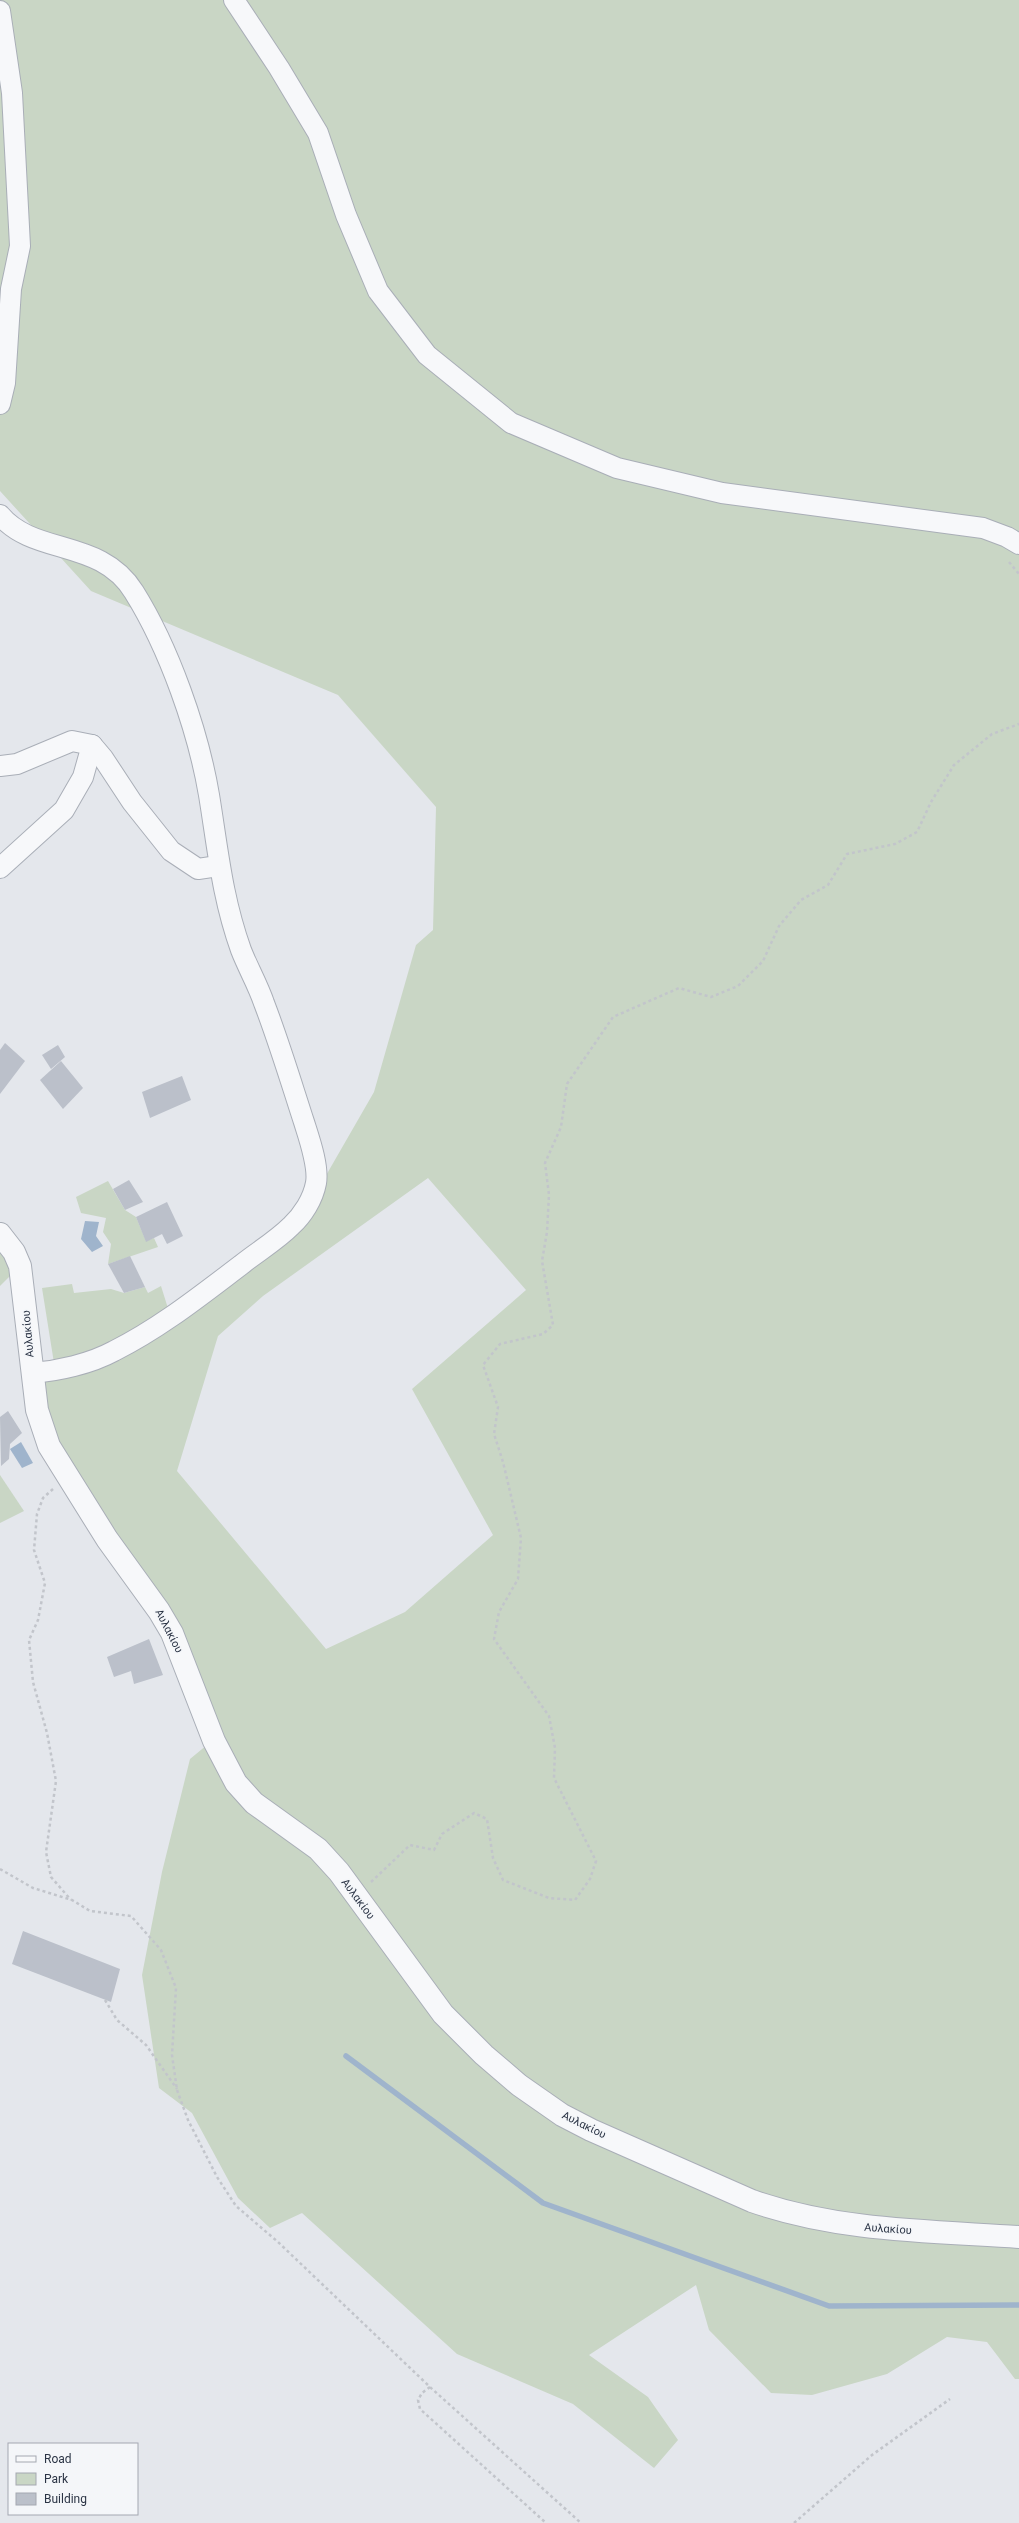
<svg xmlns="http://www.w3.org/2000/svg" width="1019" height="2523" viewBox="0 0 1019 2523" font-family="Roboto,sans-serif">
<rect width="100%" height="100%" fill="#e4e7ec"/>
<g fill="#c9d6c5" fill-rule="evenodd">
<path d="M 0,0 L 1019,0 L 1019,2379 L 1015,2379 L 987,2342 L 947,2337 L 887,2374 L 812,2395 L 771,2393 L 709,2330 L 696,2285 L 589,2355 L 648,2397 L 678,2440 L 654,2468 L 573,2404 L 457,2354 L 302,2213 L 270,2228 L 238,2198 L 192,2113 L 159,2088 L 142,1975 L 162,1872 L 190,1759 L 213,1740 L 174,1633 L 51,1445 L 32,1373 L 112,1354 L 309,1205 L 374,1092 L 416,945 L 433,930 L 436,807 L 338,695 L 91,591 L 0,491 ZM 428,1178 L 526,1290 L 412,1389 L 493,1535 L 405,1612 L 326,1649 L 177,1471 L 218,1336 L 263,1296 Z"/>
<path d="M 108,1181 L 125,1210 L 136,1217 L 146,1241 L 154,1238 L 158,1247 L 108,1264 L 111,1244 L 103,1232 L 106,1218 L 81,1213 L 76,1197 Z"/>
<path d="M 0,1234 L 20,1266 L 0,1286 Z"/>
<path d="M 72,1284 L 74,1293 L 111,1289 L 124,1293 L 145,1287 L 148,1293 L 161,1286 L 171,1318 L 90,1360 L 54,1363 L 42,1288 Z"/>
<path d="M 0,1475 L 24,1511 L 0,1523 Z"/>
</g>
<g fill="#9fb4cc">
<path d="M 85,1221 L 99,1222 L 96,1236 L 103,1246 L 92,1252 L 81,1239 Z"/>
<path d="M 21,1442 L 33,1463 L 22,1468 L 10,1449 Z"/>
</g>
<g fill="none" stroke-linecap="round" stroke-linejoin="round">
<path stroke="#9fb4cc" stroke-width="5.5" d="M 346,2056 L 543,2203 L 829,2306 L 1019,2305"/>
</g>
<g fill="#bbc0ca">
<path d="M 5,1043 L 25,1061 L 0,1094 L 0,1050 Z"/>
<path d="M 58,1045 L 65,1057 L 51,1069 L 42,1055 Z"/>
<path d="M 61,1061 L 83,1088 L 63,1109 L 40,1080 Z"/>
<path d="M 182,1076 L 191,1100 L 150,1118 L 142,1092 Z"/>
<path d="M 129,1180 L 143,1202 L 125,1210 L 113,1189 Z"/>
<path d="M 167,1202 L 183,1236 L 167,1244 L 162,1234 L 146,1242 L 136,1217 Z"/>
<path d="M 130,1256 L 145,1287 L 124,1293 L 108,1264 Z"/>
<path d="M 8,1411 L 22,1433 L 10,1444 L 9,1459 L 1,1466 L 0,1417 Z"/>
<path d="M 149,1639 L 163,1675 L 134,1684 L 131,1671 L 114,1677 L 107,1657 Z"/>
<path d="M 23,1931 L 120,1969 L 111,2002 L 12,1964 Z"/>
</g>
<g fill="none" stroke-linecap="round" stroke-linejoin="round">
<defs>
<g id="minor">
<path d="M 234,0 L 279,68 L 318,133 L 346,215 L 378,291 L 427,355 L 511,423 L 617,468 L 722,493 L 983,528 L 1007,537 L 1019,544"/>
<path d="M 0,11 L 12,93 L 20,246 L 11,289 L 5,383 L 0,404"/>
<path d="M 0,515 C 34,556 101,538 134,592 C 169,648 198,730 209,795 C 218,850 222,897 241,950 C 248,968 258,985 264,1003 C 279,1042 291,1082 304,1122 C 309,1138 319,1166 316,1183 C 313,1199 303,1215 291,1226 C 276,1241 257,1252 241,1265 C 200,1296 160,1328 114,1351 C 90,1364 58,1371 32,1373"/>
<path d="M 0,766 L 17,764 L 72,741 L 92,745 L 103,758 L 132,802 L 171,851 L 198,869 L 218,866"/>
<path d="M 0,868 L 64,810 L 83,777 L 92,745"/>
</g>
<path id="tertiary" d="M 0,1234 L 14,1252 L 20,1266 L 37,1410 L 49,1446 L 107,1539 L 159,1611 L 172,1633 L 214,1741 L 236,1783 L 254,1803 L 318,1849 L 339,1872 L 443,2014 L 484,2055 L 519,2085 L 562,2115 L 591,2130 L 752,2201 C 838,2231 928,2231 1019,2237"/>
</defs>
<use href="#minor" stroke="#a9aeb7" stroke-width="22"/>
<use href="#tertiary" stroke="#a9aeb7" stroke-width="24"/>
<g stroke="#c2c5cb" stroke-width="2.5" stroke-dasharray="3 3" stroke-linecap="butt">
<path d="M 1009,562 L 1019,574"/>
<path d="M 53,1489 L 43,1498 L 37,1514 L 34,1550 L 45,1583 L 38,1620 L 29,1640 L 33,1682 L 47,1733 L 56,1781 L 46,1852 L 51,1877 L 71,1900"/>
<path d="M 0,1869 L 33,1888 L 72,1900 L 90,1911 L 131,1916 L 161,1950 L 176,1988 L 172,2055 L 177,2090 L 188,2120 L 217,2177 L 236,2206 L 278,2242 L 430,2387 L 581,2523"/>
<path d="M 371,1882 L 410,1845 L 434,1850 L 442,1834 L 474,1813 L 487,1819 L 493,1858 L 503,1880 L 549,1898 L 575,1900 L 590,1879 L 596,1861 L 554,1778 L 555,1748 L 549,1716 L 494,1639 L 499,1612 L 518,1579 L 521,1538 L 503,1462 L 494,1434 L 498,1407 L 483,1365 L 500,1344 L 543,1334 L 553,1325 L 542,1261 L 547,1232 L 549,1195 L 545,1163 L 561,1127 L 567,1084 L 613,1017 L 679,988 L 711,997 L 738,986 L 763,961 L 779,926 L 801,900 L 828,885 L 847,854 L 895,844 L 917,832 L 931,802 L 954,765 L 992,734 L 1019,724"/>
<path d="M 105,2000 L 117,2020 L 146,2045 L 177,2089"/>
<path d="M 430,2387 L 422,2393 L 418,2400 L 420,2409 L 546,2523"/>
<path d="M 794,2523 L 872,2455 L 950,2399"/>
</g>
<use href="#minor" stroke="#f7f8fa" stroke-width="20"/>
<use href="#tertiary" stroke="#f7f8fa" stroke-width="22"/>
</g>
<g text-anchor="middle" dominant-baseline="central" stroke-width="3" stroke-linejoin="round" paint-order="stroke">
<g font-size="11" fill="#2b3445" stroke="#f4f6f9">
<text transform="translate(28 1334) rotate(-95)">Αυλακίου</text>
<text transform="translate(169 1631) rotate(63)">Αυλακίου</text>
<text transform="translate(358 1899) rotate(53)">Αυλακίου</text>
<text transform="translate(584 2125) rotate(26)">Αυλακίου</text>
<text transform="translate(888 2229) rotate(4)">Αυλακίου</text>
</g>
</g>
<rect x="8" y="2443" width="130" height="72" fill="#f4f6f9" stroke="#a4a8b1"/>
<rect x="16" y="2456" width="20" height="6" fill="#f7f8fa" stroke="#a4a8b1"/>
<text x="44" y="2463" font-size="12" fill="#2b3445">Road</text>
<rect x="16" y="2473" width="20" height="12" fill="#c9d6c5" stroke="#a4a8b1"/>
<text x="44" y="2483" font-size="12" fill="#2b3445">Park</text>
<rect x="16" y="2493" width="20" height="12" fill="#bbc0ca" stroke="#a4a8b1"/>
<text x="44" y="2503" font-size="12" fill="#2b3445">Building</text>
</svg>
